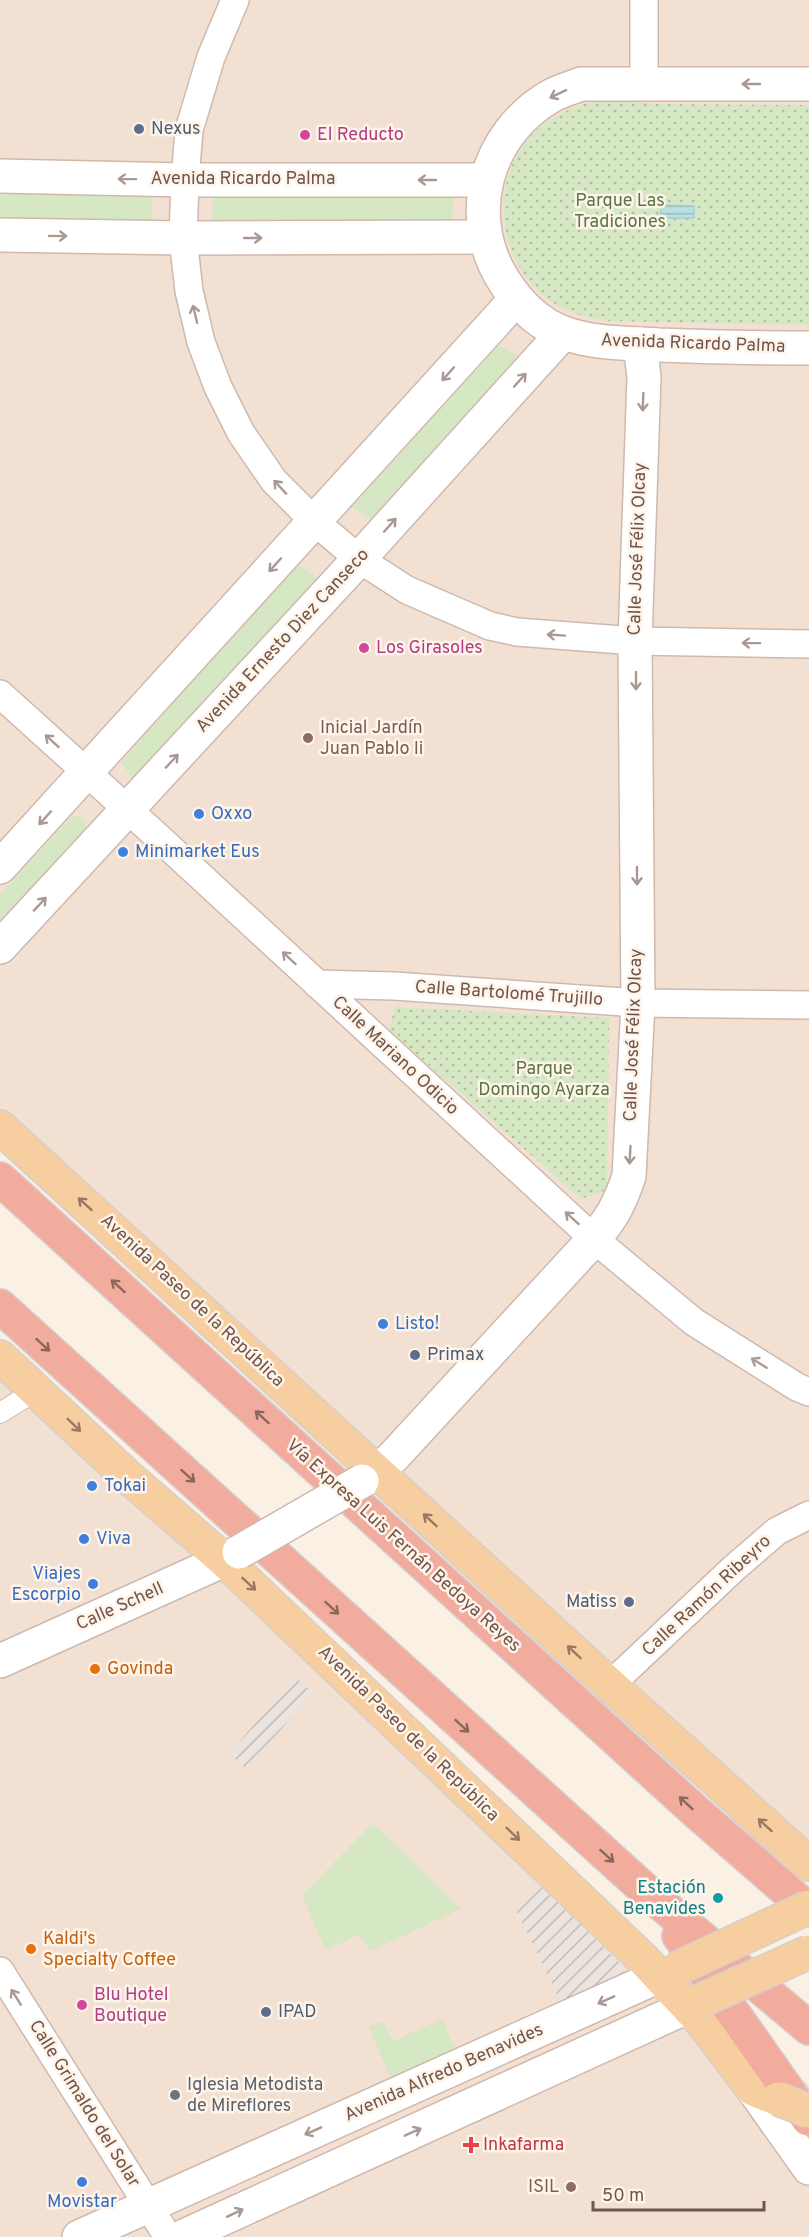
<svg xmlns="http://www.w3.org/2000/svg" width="809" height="2237" viewBox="0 0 809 2237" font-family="Overpass,sans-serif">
<defs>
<pattern id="industrial-furrows" width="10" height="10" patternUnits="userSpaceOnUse" patternTransform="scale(1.5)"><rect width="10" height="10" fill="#eae3de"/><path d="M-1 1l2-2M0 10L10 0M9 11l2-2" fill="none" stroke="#c2bbb6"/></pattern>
<pattern id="park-dots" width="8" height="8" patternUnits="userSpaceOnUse" patternTransform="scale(1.5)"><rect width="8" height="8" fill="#d5e7c3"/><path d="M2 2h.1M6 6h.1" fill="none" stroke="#b1bea0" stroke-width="1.8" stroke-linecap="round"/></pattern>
<pattern id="water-rules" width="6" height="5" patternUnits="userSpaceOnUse" patternTransform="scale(1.5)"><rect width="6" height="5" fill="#b9e1e3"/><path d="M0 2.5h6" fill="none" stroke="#9bb9ba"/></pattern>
</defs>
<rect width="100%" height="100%" fill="#fbf0e4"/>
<g fill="#f2e1d2">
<path d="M 0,0 L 809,0 L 809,1875 L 0,1141 Z"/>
<path d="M 0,1345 L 718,2020 L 809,2085 L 809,2237 L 0,2237 Z"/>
</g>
<g fill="url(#industrial-furrows)">
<path d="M 296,1678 L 313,1693 L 246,1769 L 229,1753 Z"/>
<path d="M 540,1885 L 624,1967 L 623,1972 L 561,2002 L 516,1910 Z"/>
</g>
<g fill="#d5e7c3">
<path d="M 0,193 L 152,195 L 152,225 L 0,223 Z"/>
<path d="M 213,195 L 453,196 L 452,225 L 212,224 Z"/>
<path d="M 497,344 L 518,356 L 374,521 L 352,507 Z"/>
<path d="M 296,562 L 320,581 L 137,784 L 121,763 Z"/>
<path d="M 73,816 L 84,818 L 88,835 L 0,931 L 0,894 Z"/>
<path d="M 373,1823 L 461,1909 L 371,1951 L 358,1935 L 326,1950 L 302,1895 Z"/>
<path d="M 442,2019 L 457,2053 L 392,2081 L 369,2027 L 383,2021 L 393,2041 Z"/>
</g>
<g fill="url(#park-dots)">
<path d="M 600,100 L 662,104 L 809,105 L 809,325 L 609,321 C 587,318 567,313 549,300 C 503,267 489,196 521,149 C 538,122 570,106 600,100 Z"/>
<path d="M 395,1007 L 609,1018 L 607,1190 L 581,1199 L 389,1030 Z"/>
</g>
<path fill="url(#water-rules)" stroke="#a0d1d4" stroke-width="1.5" d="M 661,205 L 694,206 L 694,218 L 660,218 Z"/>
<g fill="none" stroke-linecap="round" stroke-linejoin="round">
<defs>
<path id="pedestrian" d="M 0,1413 L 37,1390"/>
<g id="minor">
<path d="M 235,0 L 211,57 L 189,130 L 185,180 L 183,238 L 189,291 L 201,342 L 218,387 L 241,433 L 274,481 L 314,521 L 359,559 L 407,590 L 490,626 L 517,632 L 635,641 L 809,644"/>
<path d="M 644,0 L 644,84"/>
<path d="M 0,694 L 157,836 L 594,1239 L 694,1322 L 797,1387 L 809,1392"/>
<path d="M 317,984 L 394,986 L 638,1003 L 809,1005"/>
<path d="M 610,1685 L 733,1569 L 777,1531 L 809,1515"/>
<path d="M 0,1971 L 168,2237"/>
</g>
<g id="tertiary">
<path d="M 0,867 L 516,299"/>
<path d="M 0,947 L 359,559 L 563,333"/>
<path d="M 362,1481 L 377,1472 L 394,1456 L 594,1239 C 612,1218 620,1203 629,1176 L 638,1003 L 635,641 L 644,377 L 640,344"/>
<path d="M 0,1661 L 224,1560 L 239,1552"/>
</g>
<g id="secondary">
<path d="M 809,84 L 581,84 C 571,88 560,91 551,96 C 485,134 463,217 504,281 C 518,303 538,324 564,333 C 594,344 628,343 659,345 C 709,347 759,348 809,348"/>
<path d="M 0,176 L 185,180 L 485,180"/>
<path d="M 0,235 L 183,238 L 484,237"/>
<path d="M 753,2089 L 809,2168"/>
<path d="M 79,2237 L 659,1976"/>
<path d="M 182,2237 L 687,2007"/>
</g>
<g id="primary">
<path d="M 0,1127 L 610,1685 L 809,1864"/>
<path d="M 0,1357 L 125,1474 L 224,1560 L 644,1960 L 702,2022 L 753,2089 L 778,2099"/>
</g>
<g id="motorway">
<path d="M 0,1179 L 694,1810 L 809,1910"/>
<path d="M 0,1306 L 653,1897 L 809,2028"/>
<path d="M 679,1936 L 808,2119"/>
</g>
</defs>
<use href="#pedestrian" stroke="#ceb9ae" stroke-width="22"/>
<use href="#minor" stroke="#ceb9ae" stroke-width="30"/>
<use href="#tertiary" stroke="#ceb9ae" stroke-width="36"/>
<use href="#secondary" stroke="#d0b8ab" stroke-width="36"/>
<use href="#primary" stroke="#d7cfcd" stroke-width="36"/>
<use href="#motorway" stroke="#d7cfcd" stroke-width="36"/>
<use href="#pedestrian" stroke="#fff" stroke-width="20"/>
<use href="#minor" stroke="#fff" stroke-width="27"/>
<use href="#tertiary" stroke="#fff" stroke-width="33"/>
<use href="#secondary" stroke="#fff" stroke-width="33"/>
<use href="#primary" stroke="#f6ce9f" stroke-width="33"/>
<use href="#motorway" stroke="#f2ac9e" stroke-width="33"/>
<defs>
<path id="tertiary-bridge" d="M 239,1552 L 362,1481"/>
<g id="primary-bridge">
<path d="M 676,1969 L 809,1907"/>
<path d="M 700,2001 L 809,1952"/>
<path d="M 778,2099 L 809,2111"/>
</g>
</defs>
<use href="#tertiary-bridge" stroke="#ceb9ae" stroke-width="36" stroke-linecap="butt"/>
<use href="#primary-bridge" stroke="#d7cfcd" stroke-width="36" stroke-linecap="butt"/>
<use href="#tertiary-bridge" stroke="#fff" stroke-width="33"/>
<use href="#primary-bridge" stroke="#f6ce9f" stroke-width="33"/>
</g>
<defs><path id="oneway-shaft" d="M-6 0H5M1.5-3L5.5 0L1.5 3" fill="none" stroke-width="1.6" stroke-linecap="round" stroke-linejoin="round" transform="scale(1.5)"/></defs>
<g stroke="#aa9993">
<use href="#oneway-shaft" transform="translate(751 84) rotate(-180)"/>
<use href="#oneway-shaft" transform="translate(558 94) rotate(155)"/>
<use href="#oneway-shaft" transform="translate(127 179) rotate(-179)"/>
<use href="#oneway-shaft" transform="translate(427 180) rotate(-180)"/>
<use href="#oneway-shaft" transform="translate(58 236) rotate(1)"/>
<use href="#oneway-shaft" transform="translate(253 238)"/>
<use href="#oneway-shaft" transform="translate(195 314) rotate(-104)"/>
<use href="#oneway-shaft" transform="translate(448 374) rotate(132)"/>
<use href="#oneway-shaft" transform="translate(520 380) rotate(-48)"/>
<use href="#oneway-shaft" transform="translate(643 402) rotate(92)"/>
<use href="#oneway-shaft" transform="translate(280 487) rotate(-133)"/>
<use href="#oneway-shaft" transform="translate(390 525) rotate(-48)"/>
<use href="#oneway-shaft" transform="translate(275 565) rotate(132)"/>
<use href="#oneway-shaft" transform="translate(556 635) rotate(-176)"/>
<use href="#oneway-shaft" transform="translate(751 643) rotate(-179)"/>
<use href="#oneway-shaft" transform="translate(636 681) rotate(90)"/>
<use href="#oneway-shaft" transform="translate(52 741) rotate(-138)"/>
<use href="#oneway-shaft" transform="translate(172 761) rotate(-47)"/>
<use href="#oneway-shaft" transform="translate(45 818) rotate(132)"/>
<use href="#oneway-shaft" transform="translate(637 876) rotate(90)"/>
<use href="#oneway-shaft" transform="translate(40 904) rotate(-47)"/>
<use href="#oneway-shaft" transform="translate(289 958) rotate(-137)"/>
<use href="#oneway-shaft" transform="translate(630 1155) rotate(93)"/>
<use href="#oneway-shaft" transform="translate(572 1218) rotate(-138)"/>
<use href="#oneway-shaft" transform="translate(759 1363) rotate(-148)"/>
<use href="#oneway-shaft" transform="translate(16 1997) rotate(-122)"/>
<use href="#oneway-shaft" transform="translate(606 2000) rotate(156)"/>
<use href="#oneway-shaft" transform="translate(313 2131) rotate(156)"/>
<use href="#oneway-shaft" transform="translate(413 2132) rotate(-24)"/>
<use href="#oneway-shaft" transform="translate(235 2213) rotate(-25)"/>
</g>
<g stroke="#997964">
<use href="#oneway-shaft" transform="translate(85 1204) rotate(-138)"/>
<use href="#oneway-shaft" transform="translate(74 1425) rotate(44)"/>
<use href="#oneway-shaft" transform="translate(430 1520) rotate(-137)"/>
<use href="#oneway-shaft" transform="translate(249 1584) rotate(43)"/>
<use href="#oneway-shaft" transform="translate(574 1652) rotate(-137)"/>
<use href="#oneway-shaft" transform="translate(765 1825) rotate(-138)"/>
<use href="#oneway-shaft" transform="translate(513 1834) rotate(44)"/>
</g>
<g stroke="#8b665c">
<use href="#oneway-shaft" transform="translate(118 1286) rotate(-138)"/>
<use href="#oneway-shaft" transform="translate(43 1345) rotate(42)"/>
<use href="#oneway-shaft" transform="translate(262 1417) rotate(-138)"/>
<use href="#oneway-shaft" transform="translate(188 1476) rotate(42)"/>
<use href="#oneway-shaft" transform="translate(332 1608) rotate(42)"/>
<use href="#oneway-shaft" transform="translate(462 1726) rotate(42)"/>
<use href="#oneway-shaft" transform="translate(686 1803) rotate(-137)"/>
<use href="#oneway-shaft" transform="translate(607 1856) rotate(42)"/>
</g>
<g fill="#5c6f8a" stroke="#fef4e9" stroke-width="2">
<circle cx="139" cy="129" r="6"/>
<circle cx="415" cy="1355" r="6"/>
<circle cx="629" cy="1602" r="6"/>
<circle cx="266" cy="2012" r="6"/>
</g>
<g fill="#d1479c" stroke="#fef4e9" stroke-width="2">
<circle cx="305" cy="135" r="6"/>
<circle cx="364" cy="648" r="6"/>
<circle cx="82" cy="2005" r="6"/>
</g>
<g fill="#8d6e63" stroke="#fef4e9" stroke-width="2">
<circle cx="308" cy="738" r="6"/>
<circle cx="571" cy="2187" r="6"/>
</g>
<g fill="#3f7fe0" stroke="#fef4e9" stroke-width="2">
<circle cx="199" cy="814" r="6"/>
<circle cx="123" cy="852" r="6"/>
<circle cx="383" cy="1324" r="6"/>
<circle cx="92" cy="1486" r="6"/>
<circle cx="84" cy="1539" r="6"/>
<circle cx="93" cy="1584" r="6"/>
<circle cx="82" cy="2182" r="6"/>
</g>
<g fill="#e8710a" stroke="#fef4e9" stroke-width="2">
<circle cx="95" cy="1669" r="6"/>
<circle cx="31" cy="1949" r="6"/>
</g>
<circle fill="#0f9aa8" stroke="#fef4e9" stroke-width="2" cx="718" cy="1898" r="6"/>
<circle fill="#6b7280" stroke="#fef4e9" stroke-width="2" cx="175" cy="2095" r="6"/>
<path fill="#e0444e" stroke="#fef4e9" stroke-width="2" d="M468 2136h6v6h6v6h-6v6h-6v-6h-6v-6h6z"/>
<g text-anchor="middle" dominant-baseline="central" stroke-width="5" stroke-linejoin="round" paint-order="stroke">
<g font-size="18" fill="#4e5e75" stroke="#fef4e9" text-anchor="start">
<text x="151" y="129">Nexus</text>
<text x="427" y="1355">Primax</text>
<text x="617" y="1602" text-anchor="end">Matiss</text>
<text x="278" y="2012">IPAD</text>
</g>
<g font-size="18" fill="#b23c85" stroke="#fef4e9" text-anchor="start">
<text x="317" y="135">El Reducto</text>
<text x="376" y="648">Los Girasoles</text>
<text x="94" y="1995">Blu Hotel<tspan x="94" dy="21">Boutique</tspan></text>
</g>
<g font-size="18" fill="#71554b" stroke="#fef4e9">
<text x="243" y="179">Avenida Ricardo Palma</text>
<text transform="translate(693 344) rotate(2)">Avenida Ricardo Palma</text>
<text transform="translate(638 549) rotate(-88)">Calle José Félix Olcay</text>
<text transform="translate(283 641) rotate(-47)">Avenida Ernesto Diez Canseco</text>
<text transform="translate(509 994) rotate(4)">Calle Bartolomé Trujillo</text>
<text transform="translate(634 1035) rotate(-88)">Calle José Félix Olcay</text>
<text transform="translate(395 1056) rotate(43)">Calle Mariano Odicio</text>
<text transform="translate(192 1301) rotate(43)">Avenida Paseo de la República</text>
<text transform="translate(403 1546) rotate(42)">Vía Expresa Luis Fernán Bedoya Reyes</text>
<text transform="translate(707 1596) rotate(-43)">Calle Ramón Ribeyro</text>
<text transform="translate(120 1607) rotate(-24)">Calle Schell</text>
<text transform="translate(408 1734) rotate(44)">Avenida Paseo de la República</text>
<text transform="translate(444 2073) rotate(-24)">Avenida Alfredo Benavides</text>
<text transform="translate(84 2104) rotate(58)">Calle Grimaldo del Solar</text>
</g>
<g font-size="18" fill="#577743" stroke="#fef4e9">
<text x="620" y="201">Parque Las<tspan x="620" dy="21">Tradiciones</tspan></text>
<text x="544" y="1069">Parque<tspan x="544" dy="21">Domingo Ayarza</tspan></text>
</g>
<g font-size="18" fill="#785e54" stroke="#fef4e9" text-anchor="start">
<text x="320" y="728">Inicial Jardín<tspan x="320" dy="21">Juan Pablo Ii</tspan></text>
<text x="559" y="2187" text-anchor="end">ISIL</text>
</g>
<g font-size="18" fill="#366cbe" stroke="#fef4e9" text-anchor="start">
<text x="211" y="814">Oxxo</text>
<text x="135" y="852">Minimarket Eus</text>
<text x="395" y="1324">Listo!</text>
<text x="104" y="1486">Tokai</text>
<text x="96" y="1539">Viva</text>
<text x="81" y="1574" text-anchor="end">Viajes<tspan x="81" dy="21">Escorpio</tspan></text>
<text x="82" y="2202" text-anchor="middle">Movistar</text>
</g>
<g font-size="18" fill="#c56008" stroke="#fef4e9" text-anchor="start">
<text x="107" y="1669">Govinda</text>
<text x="43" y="1939">Kaldi's<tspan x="43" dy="21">Specialty Coffee</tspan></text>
</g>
<g font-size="18" fill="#0d838f" stroke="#fef4e9" text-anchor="end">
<text x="706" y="1888">Estación<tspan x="706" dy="21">Benavides</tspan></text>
</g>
<g font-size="18" fill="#5b616d" stroke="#fef4e9" text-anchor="start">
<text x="187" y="2085">Iglesia Metodista<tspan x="187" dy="21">de Mireflores</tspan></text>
</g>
<g font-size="18" fill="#be3a42" stroke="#fef4e9" text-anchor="start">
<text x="483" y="2145">Inkafarma</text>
</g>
</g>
<path d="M593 2201v9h171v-9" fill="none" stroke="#71554b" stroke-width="3"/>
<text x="602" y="2201" font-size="18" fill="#71554b" stroke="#fef4e9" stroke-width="4.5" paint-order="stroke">50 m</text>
</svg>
